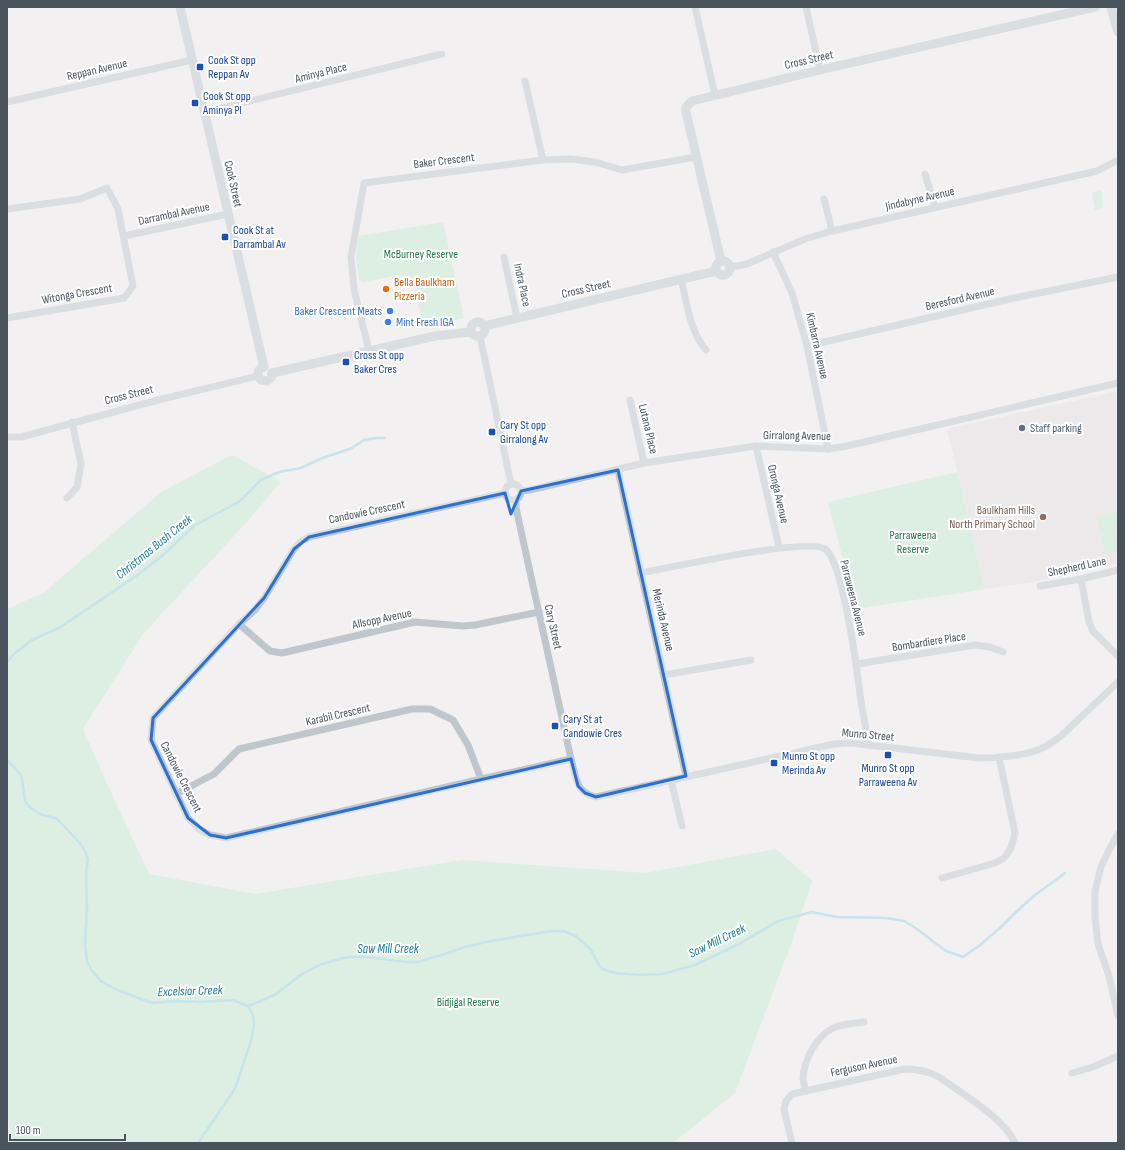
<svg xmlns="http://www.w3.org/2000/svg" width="1125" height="1150" viewBox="0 0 1125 1150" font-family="'Sofia Sans Condensed',sans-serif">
<rect width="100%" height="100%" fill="#f2f0f0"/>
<path fill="#e3e1e1" d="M 1118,391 L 1118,563 L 1035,582 L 985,589 L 947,429 Z"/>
<g fill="#c3ebd3">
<path d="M 1101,190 L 1103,208 L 1095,210 L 1092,193 Z"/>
<path d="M 443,222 L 464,318 L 423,327 L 413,280 L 398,275 L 364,282 L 359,280 L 356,256 L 358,236 Z"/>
<path d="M 232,455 L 281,482 L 244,525 L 143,634 L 83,729 L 108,786 L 149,874 L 255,894 L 462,860 L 645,873 L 776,849 L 812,881 L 791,944 L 735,1093 L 673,1143 L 14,1143 L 7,1115 L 7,609 L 43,593 L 161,492 Z"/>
<path d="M 957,472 L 985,589 L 856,609 L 828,502 Z"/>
<path d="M 1118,512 L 1118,529 L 1116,530 L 1116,533 L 1118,533 L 1118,551 L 1106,554 L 1102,537 L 1104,536 L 1104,533 L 1101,533 L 1097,517 Z"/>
</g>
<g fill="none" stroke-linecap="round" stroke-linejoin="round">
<g stroke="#94d2e4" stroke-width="2.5">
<path d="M 7,662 L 15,653 L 32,640 L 59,628 L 139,574 L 163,555 L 195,525 L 239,502 L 261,480 L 279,472 L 301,468 L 320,459 L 352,448 L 364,440 L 376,438 L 385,438"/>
<path d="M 7,760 L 20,774 L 22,779 L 25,801 L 29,806 L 35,811 L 42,815 L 56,818 L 79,842 L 85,851 L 88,859 L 86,874 L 87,906 L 85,945 L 87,962 L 92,971 L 101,981 L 113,988 L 143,1000 L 153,1003 L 176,1001 L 200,1002 L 233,1000 L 248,1006 L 253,1015 L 254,1025 L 251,1041 L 238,1080 L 234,1090 L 198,1143"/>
<path d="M 248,1006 L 263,1000 L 276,994 L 302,974 L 317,966 L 332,961 L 348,957 L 367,957 L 405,962 L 417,962 L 445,954 L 465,947 L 486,942 L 552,931 L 563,931 L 576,936 L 591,950 L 599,965 L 602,969 L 615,973 L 640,975 L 662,974 L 695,965 L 739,944 L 778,921 L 812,912 L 836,917 L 886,918 L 904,921 L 914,927 L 946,951 L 963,957 L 979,946 L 1001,927 L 1018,910 L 1034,896 L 1065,873"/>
</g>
<g stroke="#bfc7cd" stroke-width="7">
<path d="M 695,7 L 715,95"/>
<path d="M 806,7 L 820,70"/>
<path d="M 525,81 L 543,160"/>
<path d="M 7,102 L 192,60"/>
<path d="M 205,112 L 442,54"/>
<path d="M 925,174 L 935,207"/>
<path d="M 824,199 L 832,231"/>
<path d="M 7,209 L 80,199 L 107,188 L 118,209 L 133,286 L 124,298 L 7,318"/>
<path d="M 124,236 L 228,214"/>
<path d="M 773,252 L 792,293 L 807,346 L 828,449"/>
<path d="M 504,257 L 517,318"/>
<path d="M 730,266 L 738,266 L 747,264 L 805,239 L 832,231 L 1097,171 L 1118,160"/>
<path d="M 681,279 C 687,303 690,332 706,350"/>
<path d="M 480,336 L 511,484"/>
<path d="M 807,346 L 1014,298 L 1118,277"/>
<path d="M 369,351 L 354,289 L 351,257 L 364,183 L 543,160 L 571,159 L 595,162 L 622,170 L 696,157"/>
<path d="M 630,400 L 644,463"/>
<path d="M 7,437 L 21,437 L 162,399 L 258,376"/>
<path d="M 756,446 L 779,547"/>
<path d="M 618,470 L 686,776"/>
<circle cx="513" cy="492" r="8"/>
<path d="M 521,491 L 530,490 L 644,463 L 756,446 L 828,449 L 847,446 L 1118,383"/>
<path d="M 505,493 L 309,537 L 300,542 L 294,549 L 264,598 L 255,610 L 239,624 L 153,718 L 151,740 L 188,818 L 200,830 L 210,835 L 226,838 L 481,779 L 571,759"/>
<path d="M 67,498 L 77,487 L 81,464 L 72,422"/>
<path d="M 516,500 L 516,508 L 571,759 C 576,776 575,793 596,797 L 834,744 L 851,743 L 979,758 C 996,758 1024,756 1040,749 C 1048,746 1054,741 1061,736 L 1118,682"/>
<path d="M 640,573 C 669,568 808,537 825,549 C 843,561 857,670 860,694 C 862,711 866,728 869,745"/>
<path d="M 1081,579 L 1089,622 L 1093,631 L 1118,656"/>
<path d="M 1040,586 L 1081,579 L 1118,570"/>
<path d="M 239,624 L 270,651 L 282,653 L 415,622 L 463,626 L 475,625 L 539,612"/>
<path d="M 857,664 L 975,645 L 990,647 L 1003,652"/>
<path d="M 664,675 L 751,660"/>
<path d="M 671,780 L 682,826"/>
<path d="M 176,794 L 214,774 L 239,749 L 412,709 L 430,709 L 453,720 L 468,745 L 481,779"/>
<path d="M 1118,834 L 1109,850 L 1101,867 L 1095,891 L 1095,916 L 1098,944 L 1109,976 L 1118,1016"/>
<path d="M 942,878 L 995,863 L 1004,858 L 1011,848 L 1015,833 L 999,757"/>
<path d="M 1072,1073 L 1093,1067 L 1118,1056"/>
<path d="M 806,1091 C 805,1087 803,1082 803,1078 C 804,1060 816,1037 833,1028 C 842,1024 853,1023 864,1022"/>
<path d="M 792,1143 L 784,1109 L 786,1101 L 792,1094 L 905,1069 C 917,1069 928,1071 939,1077 C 961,1093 1004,1118 1015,1143"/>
</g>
<g stroke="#bfc7cd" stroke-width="9">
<path d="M 180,7 L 264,367"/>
<path d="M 1111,7 L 1118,32"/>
<circle cx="723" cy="268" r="7"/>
<path d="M 721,261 L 686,112 L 686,107 L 692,101 L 820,70 L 1095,7"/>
<circle cx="478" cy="329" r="7"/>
<path d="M 484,326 L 716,271"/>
<path d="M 264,367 C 257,369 256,375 261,380 L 267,381 L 271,378 L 272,373"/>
<path d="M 272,373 L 435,336 L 471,332"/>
</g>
</g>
<path d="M0 0H1125V1150H0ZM 618,470 L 686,776 L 596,797 L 585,793 L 578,786 L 571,759 L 226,838 L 210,835 L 188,818 L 151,740 L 153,718 L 264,598 L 294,549 L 309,537 L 505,493 L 511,514 L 521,491 Z" fill="#f2f0f0" fill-opacity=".55" fill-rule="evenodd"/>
<path fill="none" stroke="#2a71d2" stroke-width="3" stroke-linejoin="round" d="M 618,470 L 686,776 L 596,797 L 585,793 L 578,786 L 571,759 L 226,838 L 210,835 L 188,818 L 151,740 L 153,718 L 264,598 L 294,549 L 309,537 L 505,493 L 511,514 L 521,491 Z"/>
<g fill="#1a4fb4" stroke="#fff" stroke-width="1.5">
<rect x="196" y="63" width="8" height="8" rx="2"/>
<rect x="191" y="99" width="8" height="8" rx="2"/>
<rect x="221" y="233" width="8" height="8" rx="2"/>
<rect x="342" y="358" width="8" height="8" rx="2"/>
<rect x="488" y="428" width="8" height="8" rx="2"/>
<rect x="551" y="722" width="8" height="8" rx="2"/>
<rect x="884" y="751" width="8" height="8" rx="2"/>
<rect x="770" y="759" width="8" height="8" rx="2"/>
</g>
<circle fill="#e8710a" stroke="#fff" stroke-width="1.5" cx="386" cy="289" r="4"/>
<g fill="#3f7fe0" stroke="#fff" stroke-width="1.5">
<circle cx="390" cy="311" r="4"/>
<circle cx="388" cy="322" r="4"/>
</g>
<circle fill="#5c6f8a" stroke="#fff" stroke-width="1.5" cx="1022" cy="428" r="4"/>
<circle fill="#8d6e63" stroke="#fff" stroke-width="1.5" cx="1043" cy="517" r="4"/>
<g text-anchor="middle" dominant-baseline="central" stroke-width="4" stroke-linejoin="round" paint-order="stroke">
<g font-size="12" fill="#164399" stroke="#fff" text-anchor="start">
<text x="208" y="60">Cook St opp<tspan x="208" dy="14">Reppan Av</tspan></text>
<text x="203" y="96">Cook St opp<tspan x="203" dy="14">Aminya Pl</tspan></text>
<text x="233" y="230">Cook St at<tspan x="233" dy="14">Darrambal Av</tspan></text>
<text x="354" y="355">Cross St opp<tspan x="354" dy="14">Baker Cres</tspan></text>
<text x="500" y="425">Cary St opp<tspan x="500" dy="14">Girralong Av</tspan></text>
<text x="563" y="719">Cary St at<tspan x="563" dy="14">Candowie Cres</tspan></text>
<text x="782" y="756">Munro St opp<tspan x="782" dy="14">Merinda Av</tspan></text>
<text x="888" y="768" text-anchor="middle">Munro St opp<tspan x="888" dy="14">Parraweena Av</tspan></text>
</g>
<g font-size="12" fill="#49535c" stroke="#fff">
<text transform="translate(809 60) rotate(-13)">Cross Street</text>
<text transform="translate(97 70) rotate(-13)">Reppan Avenue</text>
<text transform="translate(321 73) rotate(-14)">Aminya Place</text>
<text transform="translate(444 161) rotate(-7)">Baker Crescent</text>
<text transform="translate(233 184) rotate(77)">Cook Street</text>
<text transform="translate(920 199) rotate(-13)">Jindabyne Avenue</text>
<text transform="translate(174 214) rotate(-12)">Darrambal Avenue</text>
<text transform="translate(522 285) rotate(78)">Indra Place</text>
<text transform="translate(586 289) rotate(-13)">Cross Street</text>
<text transform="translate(77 294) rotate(-10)">Witonga Crescent</text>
<text transform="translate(960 299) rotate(-13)">Beresford Avenue</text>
<text transform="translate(817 346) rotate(77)">Kimbarra Avenue</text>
<text transform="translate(129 395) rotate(-14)">Cross Street</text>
<text transform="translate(648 429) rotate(77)">Lutana Place</text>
<text transform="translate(797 436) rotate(1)">Girralong Avenue</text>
<text transform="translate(778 494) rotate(77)">Oronga Avenue</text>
<text transform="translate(367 512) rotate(-12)">Candowie Crescent</text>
<text transform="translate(1077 567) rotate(-12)">Shepherd Lane</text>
<text transform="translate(853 598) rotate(76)">Parraweena Avenue</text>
<text transform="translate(382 619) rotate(-12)">Allsopp Avenue</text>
<text transform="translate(663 620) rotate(77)">Merinda Avenue</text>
<text transform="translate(553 627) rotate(77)">Cary Street</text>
<text transform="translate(929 642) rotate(-9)">Bombardiere Place</text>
<text transform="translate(338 715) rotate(-13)">Karabil Crescent</text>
<text transform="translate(868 735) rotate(5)">Munro Street</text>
<text transform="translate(181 777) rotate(63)">Candowie Crescent</text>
<text transform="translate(864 1066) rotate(-12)">Ferguson Avenue</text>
</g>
<g font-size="12" fill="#20774d" stroke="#fff">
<text x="421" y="254">McBurney Reserve</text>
<text x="913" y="535">Parraweena<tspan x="913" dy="14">Reserve</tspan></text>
<text x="468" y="1002">Bidjigal Reserve</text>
</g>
<g font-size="12" fill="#c56008" stroke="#fff" text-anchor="start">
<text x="394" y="282">Bella Baulkham<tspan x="394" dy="14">Pizzeria</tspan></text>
</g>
<g font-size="12" fill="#366cbe" stroke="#fff" text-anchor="end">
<text x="382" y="311">Baker Crescent Meats</text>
<text x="396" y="322" text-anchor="start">Mint Fresh IGA</text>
</g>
<g font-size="12" fill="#4e5e75" stroke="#fff" text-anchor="start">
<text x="1030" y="428">Staff parking</text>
</g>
<g font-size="12" fill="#785e54" stroke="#fff" text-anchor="end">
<text x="1035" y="510">Baulkham Hills<tspan x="1035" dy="14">North Primary School</tspan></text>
</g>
<g font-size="13" font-style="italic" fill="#197b97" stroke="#fff">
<text transform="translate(154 547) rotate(-39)">Christmas Bush Creek</text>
<text transform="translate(717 941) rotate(-26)">Saw Mill Creek</text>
<text x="388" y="949">Saw Mill Creek</text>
<text transform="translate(190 991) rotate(-2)">Excelsior Creek</text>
</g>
</g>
<rect width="1125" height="1150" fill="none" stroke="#49535c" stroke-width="16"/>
<path d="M10 1134v6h115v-6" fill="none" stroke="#49535c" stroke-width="2"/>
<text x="16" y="1134" font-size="12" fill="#49535c" stroke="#ffffff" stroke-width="3" paint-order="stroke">100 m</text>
</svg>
